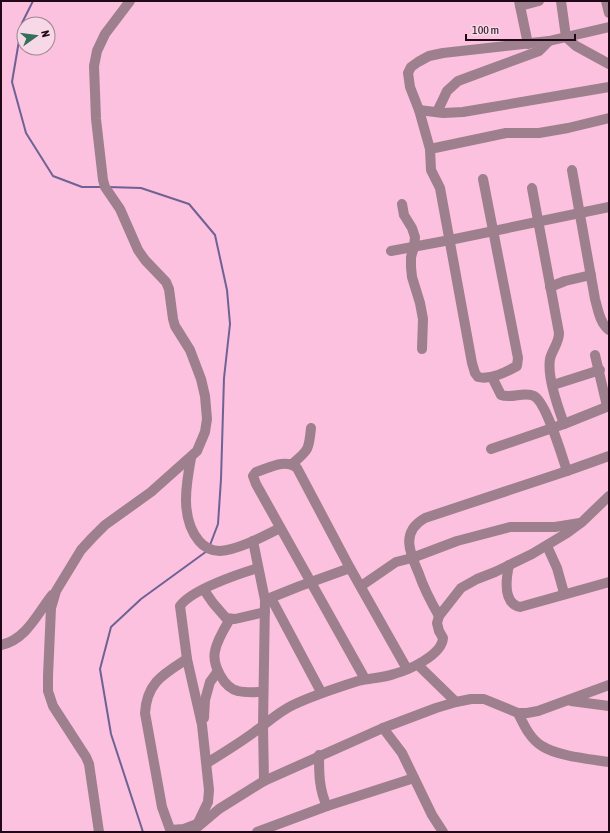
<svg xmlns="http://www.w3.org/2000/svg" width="610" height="833" viewBox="0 0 610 833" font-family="'Asap Condensed',sans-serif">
<rect width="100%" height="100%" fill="#fbc1de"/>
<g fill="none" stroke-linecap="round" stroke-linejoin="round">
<g stroke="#6e6295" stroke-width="2">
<path d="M 33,1 L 22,23 L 12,82 L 26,133 L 53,176 L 82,187 L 102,187"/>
<path d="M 108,187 L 141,188 L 189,204 L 215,235 L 227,290 L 230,324 L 224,378 L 221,479 L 218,524 L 210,545"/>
<path d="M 143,832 L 111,734 L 100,669 L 111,627 L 141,599 L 207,551"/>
</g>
<g stroke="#9e7f8e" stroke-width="10">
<path d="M 519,1 L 528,44"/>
<path d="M 561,1 L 566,37 L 576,46 L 609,64"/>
<path d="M 606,1 L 609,13"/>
<path d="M 520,6 L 539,1"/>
<path d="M 419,110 L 443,113 L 463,112 L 609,87"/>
<path d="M 437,112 L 447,91 L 458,81 L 539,51 L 549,41"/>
<path d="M 430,149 L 506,133 L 539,133 L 568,128 L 609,118"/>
<path d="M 572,170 L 595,299 C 598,310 600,323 609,330"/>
<path d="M 483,179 L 518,358 L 517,366 C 506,372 491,380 478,377 L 475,373 L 472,363 L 440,188 L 431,170 L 430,149 L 419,110 L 410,87 L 408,73 L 411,67 L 418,62 L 429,56 L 443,53 L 549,41 L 609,27"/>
<path d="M 532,188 L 559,333 C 559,343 552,350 550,359 C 547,377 558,407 564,424"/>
<path d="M 402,204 L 404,215 L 412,228 L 415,237 L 414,247 L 411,257 L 411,267 L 412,277 L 420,303 L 423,319 L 422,349"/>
<path d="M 391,251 L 450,240 L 609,207"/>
<path d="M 550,287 L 565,281 L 591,275"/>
<path d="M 595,355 L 607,406"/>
<path d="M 492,377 L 501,395 C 512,399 524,391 534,396 C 546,402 562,456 567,471"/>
<path d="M 553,385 L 600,370"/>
<path d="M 491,449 L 564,424 L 609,406"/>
<path d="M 191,458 C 186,485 180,518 199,541 C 204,547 212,551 220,551 C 238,550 264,536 280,528"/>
<path d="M 292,464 C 309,450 309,449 311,428"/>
<path d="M 253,541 L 265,600 L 263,726 L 264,781"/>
<path d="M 547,546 L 557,568 L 564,593"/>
<path d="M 509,565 C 506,579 503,603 520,607 L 609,582"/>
<path d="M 361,586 L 396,562 L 412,558 L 457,541 L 510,527 L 555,527 L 580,523"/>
<path d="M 204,590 L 213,603 L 226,618 L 235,619 L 265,612"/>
<path d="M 271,598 L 321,692"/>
<path d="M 265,600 L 300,586 L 350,568"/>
<path d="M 439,616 C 431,602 424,589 419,574 C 410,553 400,532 425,518 L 567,471 L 609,456"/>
<path d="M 230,619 C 224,629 217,640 215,651 C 212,665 224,688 238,691 C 246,693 256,692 263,692"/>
<path d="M 1,645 C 26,640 37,614 52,595"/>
<path d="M 418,665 L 456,702"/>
<path d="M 365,679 L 256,484 L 253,476 L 256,472 C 269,468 285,458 297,468 L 350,568 L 407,669"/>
<path d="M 571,701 L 609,706"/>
<path d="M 518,713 C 524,725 530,739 542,746 C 557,756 590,759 609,762"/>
<path d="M 204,718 L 205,700 L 210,682 L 218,671"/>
<path d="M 383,728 L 402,753 L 432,815 L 443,832"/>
<path d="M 319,755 C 319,773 319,790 327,806"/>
<path d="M 207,763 C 223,753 238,744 253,733 C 266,724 278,712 293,705 C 314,695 336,688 358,681 C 370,678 383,678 394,674 C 409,670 442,655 443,638 L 439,631 L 437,623 L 439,616 L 461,588 L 477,579 L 495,572 L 532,554 L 567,533 L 582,522 L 609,496"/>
<path d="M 197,825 L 208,802 L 209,790 L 202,725 L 187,659 L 180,606 C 191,590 238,574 258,568"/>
<path d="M 170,830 L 184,829 L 197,824"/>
<path d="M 194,830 L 219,809 L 264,781 L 383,728 L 436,708 L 456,702 L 471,699 L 484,699 L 518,713 L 527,713 L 538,711 L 609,685"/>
<path d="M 99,832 L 89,764 L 86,757 L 53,706 L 48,691 L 48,676 L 51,608 L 56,591 L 81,550 L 92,538 L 105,525 L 151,492 L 197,451 L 205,432 L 207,419 L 205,396 L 201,379 L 190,350 L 175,326 L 173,319 L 169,289 L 166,282 L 145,260 L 138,250 L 120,209 L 105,187 L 103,180 L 96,119 L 94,66 L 97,51 L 105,34 L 130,1"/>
<path d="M 171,832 L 162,807 L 145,713 C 147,682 164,674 187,659"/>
<path d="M 257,832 L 327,806 L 414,778"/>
</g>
</g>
<rect width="610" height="833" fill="none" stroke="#200816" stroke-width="4"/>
<g transform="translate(36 36) rotate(76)"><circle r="19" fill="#f6d8e7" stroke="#a08593"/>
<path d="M0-3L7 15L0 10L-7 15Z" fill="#346f5a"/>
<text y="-6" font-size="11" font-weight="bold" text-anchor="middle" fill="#200816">N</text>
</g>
<path d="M466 34v6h109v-6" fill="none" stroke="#200816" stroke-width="2"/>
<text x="472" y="34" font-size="12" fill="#200816" stroke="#f6d8e7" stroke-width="3" paint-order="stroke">100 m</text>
</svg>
